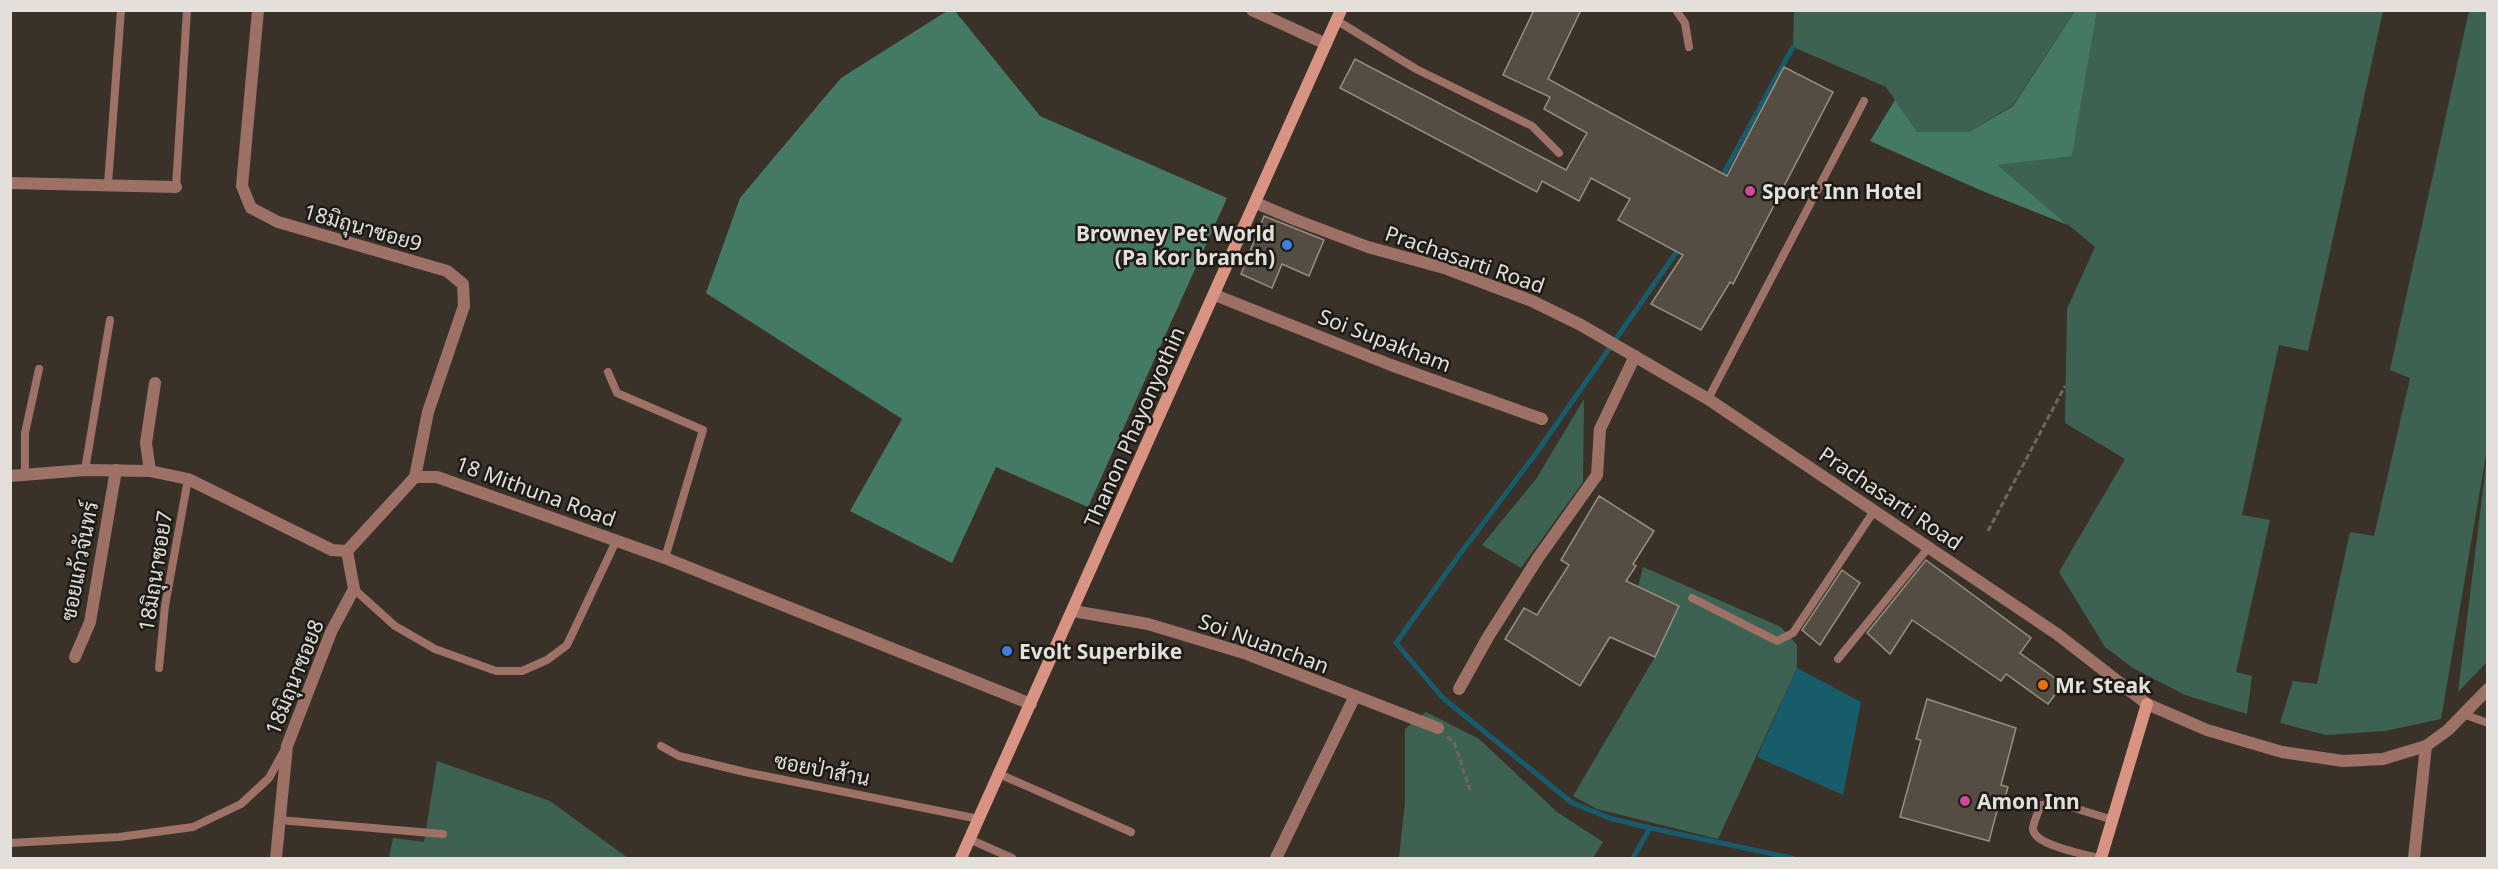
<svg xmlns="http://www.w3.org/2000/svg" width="2498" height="869" viewBox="0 0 2498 869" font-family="'Noto Sans',Sarabun,sans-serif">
<rect width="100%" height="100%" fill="#3a3229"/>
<g fill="#3d6251">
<path d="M 1794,11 L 2075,11 L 2013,105 L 1969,132 L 1917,132 L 1886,87 L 1793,47 Z"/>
<path d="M 2097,11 L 2383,11 L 2308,351 L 2279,345 L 2242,515 L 2270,520 L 2236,672 L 2252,676 L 2247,714 L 2185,695 L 2133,668 L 2105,647 L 2059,572 L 2125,459 L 2065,423 L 2067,309 L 2095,247 L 1996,165 L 2072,155 Z"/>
<path d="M 2469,11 L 2488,11 L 2487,449 L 2441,719 L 2385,731 L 2326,735 L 2280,723 L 2293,681 L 2317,684 L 2350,532 L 2374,536 L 2410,378 L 2390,370 Z"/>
<path d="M 1584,399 L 1583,482 L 1521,568 L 1482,545 L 1536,479 Z"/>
<path d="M 2487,457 L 2487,662 L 2458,692 Z"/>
<path d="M 1643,567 L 1781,627 L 1797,645 L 1797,668 L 1718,839 L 1597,809 L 1573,796 L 1655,657 L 1679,606 L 1638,587 Z"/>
<path d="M 1426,712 L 1479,739 L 1557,812 L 1603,842 L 1593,858 L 1399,858 L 1405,802 L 1405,729 Z"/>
<path d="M 437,761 L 550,801 L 628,858 L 389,858 L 393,838 L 424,842 Z"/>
</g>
<g fill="#447a63">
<path d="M 947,11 L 955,11 L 1040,116 L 1227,198 L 1088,507 L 996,467 L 952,563 L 850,511 L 902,419 L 706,293 L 740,198 L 841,78 Z"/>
<path d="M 2075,11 L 2097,11 L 2072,156 L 1997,165 L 2068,225 L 1980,190 L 1870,141 L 1895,100 L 1917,132 L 1969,132 L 2013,106 Z"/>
</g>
<path fill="#185b6b" d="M 1797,668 L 1861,702 L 1843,795 L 1757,757 Z"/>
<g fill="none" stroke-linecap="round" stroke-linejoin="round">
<g stroke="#185b6b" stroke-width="5">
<path d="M 1720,180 L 1793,47"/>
<path d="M 1650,828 L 1609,818 L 1571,802 L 1443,698 L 1396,643 L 1457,558 L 1537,452 L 1680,247"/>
<path d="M 1633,858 L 1650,828 L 1792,858"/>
</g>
</g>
<g fill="#554d43" stroke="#978e84" stroke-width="1.5">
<path d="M 1534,10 L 1581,10 L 1548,79 L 1727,176 L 1784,67 L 1833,92 L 1733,284 L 1730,282 L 1701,330 L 1651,304 L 1683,255 L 1618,220 L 1630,199 L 1591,178 L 1579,201 L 1542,181 L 1537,192 L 1340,88 L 1355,59 L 1566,170 L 1587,133 L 1544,109 L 1550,97 L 1503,75 Z"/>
<path d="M 1264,216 L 1324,240 L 1309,276 L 1282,264 L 1272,288 L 1241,274 Z"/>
<path d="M 1599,496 L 1654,531 L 1633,564 L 1636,566 L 1626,581 L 1679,606 L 1655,657 L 1610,637 L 1580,686 L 1505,639 L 1524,608 L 1537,615 L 1569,565 L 1561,560 Z"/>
<path d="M 1926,560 L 2031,638 L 2020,653 L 2063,684 L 2048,704 L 2006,674 L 2001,681 L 1912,620 L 1890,654 L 1867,633 Z"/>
<path d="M 1842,570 L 1860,583 L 1820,645 L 1802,630 Z"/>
<path d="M 1927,699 L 2016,728 L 2001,785 L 2008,787 L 2002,808 L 1998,807 L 1989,841 L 1900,817 L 1921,740 L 1916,739 Z"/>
</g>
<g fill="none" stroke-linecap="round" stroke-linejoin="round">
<g stroke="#6e6760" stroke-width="3" stroke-dasharray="6 3" stroke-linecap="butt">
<path d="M 1988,531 L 2065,386"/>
<path d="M 1447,737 L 1454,742 L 1470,790"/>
</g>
<g stroke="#9d7166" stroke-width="8">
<path d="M 1676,10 L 1685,23 L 1689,47"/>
<path d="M 1336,20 L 1416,69 L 1532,126 L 1559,153"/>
<path d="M 108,184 L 121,10"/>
<path d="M 176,187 L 187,10"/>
<path d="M 608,372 L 617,393 L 703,430 L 665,558"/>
<path d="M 1708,399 L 1864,101"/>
<path d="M 85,470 L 110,320"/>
<path d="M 25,473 L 25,433 L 39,369"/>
<path d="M 354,589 L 395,626 L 435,649 L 496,671 L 522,671 L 547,660 L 567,645 L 616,541"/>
<path d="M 1692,598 L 1777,641 L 1793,633 L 1874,511"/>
<path d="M 1838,659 L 1929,547"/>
<path d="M 159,668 L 165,606 L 188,479"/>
<path d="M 2463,714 L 2488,723"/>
<path d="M 661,746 L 679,756 L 745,772 L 979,819"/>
<path d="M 999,774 L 1131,832"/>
<path d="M 279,820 L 443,834"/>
<path d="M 969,839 L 1012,858"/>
<path d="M 10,843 L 119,837 L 193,827 L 241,804 L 269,778 L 285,749"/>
<path d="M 2098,858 C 2084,854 2032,845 2033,828 C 2034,821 2038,812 2041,805 L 2058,803 L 2113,820"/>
</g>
<g stroke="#9d7166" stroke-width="12">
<path d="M 258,10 L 242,186 L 251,208 L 278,222 L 447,271 L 463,284 L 464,306 L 428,412 L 415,477"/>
<path d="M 1252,10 L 1326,44"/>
<path d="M 10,183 L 176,187"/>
<path d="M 1256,203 L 1296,220 L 1368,247 L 1444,268 L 1532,301 L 1581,325 L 1708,399 L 2057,634 L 2147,704 L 2207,730 L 2282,752 L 2343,761 L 2383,759 L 2426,746 L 2448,730 L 2488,689"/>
<path d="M 1215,295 L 1391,365 L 1542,419"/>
<path d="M 150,471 L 146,443 L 155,383"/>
<path d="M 10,476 L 85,470 L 150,471 L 188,479 L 332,550 L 347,551 L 415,477 L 437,477 L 665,558 L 1031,704"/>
<path d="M 1073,611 L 1148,624 L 1244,653 L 1438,728"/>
<path d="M 75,657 L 90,622 L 116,470"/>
<path d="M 1459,689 L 1488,637 L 1538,558 L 1597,475 L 1600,429 L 1635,356"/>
<path d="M 276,858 L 287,746 L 331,632 L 354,589 L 347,551"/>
<path d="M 1276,858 L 1355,696"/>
<path d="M 2414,858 L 2426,746"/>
</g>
<g stroke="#d89382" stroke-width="12">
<path d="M 961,858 L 1341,10"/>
<path d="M 2101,858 L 2147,704"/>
</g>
</g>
<g fill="#d1479c" stroke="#1e1b17" stroke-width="2">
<circle cx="1750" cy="191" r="6"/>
<circle cx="1965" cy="801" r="6"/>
</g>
<g fill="#3f7fe0" stroke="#1e1b17" stroke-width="2">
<circle cx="1287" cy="245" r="6"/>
<circle cx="1007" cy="651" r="6"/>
</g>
<circle fill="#e8710a" stroke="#1e1b17" stroke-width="2" cx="2043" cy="685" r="6"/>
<g text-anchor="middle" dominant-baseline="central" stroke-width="5" stroke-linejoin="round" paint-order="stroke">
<g font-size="21" font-weight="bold" fill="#e4dfda" stroke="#1e1b17" text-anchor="start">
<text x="1762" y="191">Sport Inn Hotel</text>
<text x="1275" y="233" text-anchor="end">Browney Pet World<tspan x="1275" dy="24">(Pa Kor branch)</tspan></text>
<text x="1019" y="651">Evolt Superbike</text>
<text x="2055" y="685">Mr. Steak</text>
<text x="1977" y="801">Amon Inn</text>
</g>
<g font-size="21" fill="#e4dfda" stroke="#1e1b17">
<text transform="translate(363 227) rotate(16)">18มิถุนาซอย9</text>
<text transform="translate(1465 259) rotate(19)">Prachasarti Road</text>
<text transform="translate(1385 340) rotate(21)">Soi Supakham</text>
<text transform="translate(1134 427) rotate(-66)">Thanon Phayonyothin</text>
<text transform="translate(536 491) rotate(20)">18 Mithuna Road</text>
<text transform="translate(1891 498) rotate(34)">Prachasarti Road</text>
<text transform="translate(79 561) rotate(-79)">ซอยแก้วจันทร์</text>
<text transform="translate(155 571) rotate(-81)">18มิถุนาซอย7</text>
<text transform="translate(1264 643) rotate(20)">Soi Nuanchan</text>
<text transform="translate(294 677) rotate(-68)">18มิถุนาซอย8</text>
<text transform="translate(822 769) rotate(11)">ซอยป่าส้าน</text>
</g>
</g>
<rect width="2498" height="869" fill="none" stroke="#e4dfda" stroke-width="24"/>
</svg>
